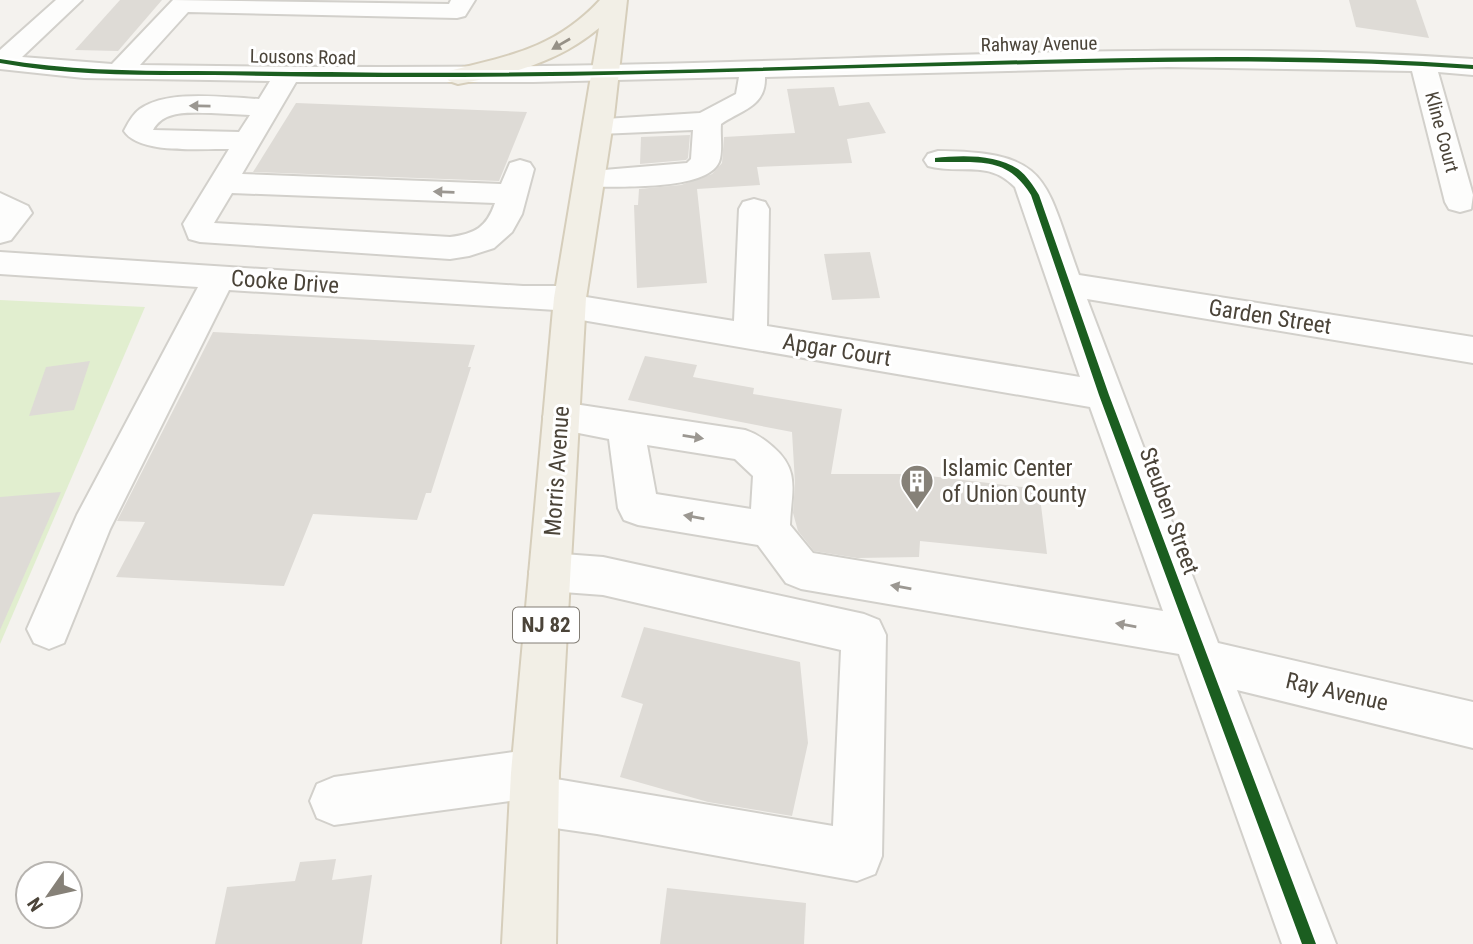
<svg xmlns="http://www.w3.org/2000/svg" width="1473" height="944" viewBox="0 0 1473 944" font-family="'Roboto Condensed',sans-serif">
<rect width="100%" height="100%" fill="#f4f2ee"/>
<path fill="#e1eecf" d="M 0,300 L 145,307 L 0,644 Z"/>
<g fill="#dedbd6">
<path d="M 120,0 L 162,0 L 118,51 L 75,50 Z"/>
<path d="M 1349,0 L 1416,0 L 1429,38 L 1356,27 Z"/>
<path d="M 834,87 L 839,106 L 869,102 L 886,133 L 847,139 L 852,163 L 757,167 L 760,185 L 697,189 L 707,283 L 637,288 L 634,205 L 638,205 L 639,189 L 681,185 L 712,174 L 722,163 L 724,137 L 795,133 L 787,89 Z"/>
<path d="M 296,103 L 527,112 L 499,181 L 253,172 Z"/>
<path d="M 690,135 L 688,158 L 686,160 L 640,164 L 641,137 Z"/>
<path d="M 870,252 L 880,298 L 832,300 L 824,254 Z"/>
<path d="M 213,332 L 475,345 L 468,367 L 471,367 L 431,493 L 426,493 L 417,520 L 313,514 L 284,586 L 116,577 L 145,522 L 117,521 Z"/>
<path d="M 645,356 L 697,365 L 693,377 L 754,388 L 753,394 L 842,409 L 831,474 L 913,474 L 1039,489 L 1047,554 L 920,541 L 919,557 L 857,558 L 814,551 L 798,531 L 793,513 L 795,483 L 792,432 L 628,400 Z"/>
<path d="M 90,361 L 74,410 L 29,416 L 46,367 Z"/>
<path d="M 61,492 L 0,630 L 0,497 Z"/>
<path d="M 644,627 L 800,662 L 808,743 L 792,816 L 708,802 L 620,777 L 643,704 L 621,697 Z"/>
<path d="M 336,859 L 332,880 L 372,875 L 362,944 L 215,944 L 227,887 L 295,881 L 300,862 Z"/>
<path d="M 667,888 L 806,903 L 804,944 L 660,944 Z"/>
</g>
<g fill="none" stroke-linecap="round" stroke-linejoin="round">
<defs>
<g id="minor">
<path d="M 56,0 L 82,0 L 22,57 L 112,64 L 173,0 L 449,4 L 451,0 L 475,0 L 465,16 L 457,18 L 188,12 L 140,65 C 336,68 533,68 730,62 C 976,55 1226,42 1473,59 L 1473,75 L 1438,72 L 1473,195 L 1471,209 L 1460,212 L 1449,209 L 1445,202 L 1412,71 L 1168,67 L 765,77 C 766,107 741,110 721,124 C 720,135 723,152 719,162 C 707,191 618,186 590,187 L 580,184 L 575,178 L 580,172 L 687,163 L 691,159 L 693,130 L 599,134 L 589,132 L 585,126 L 589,120 L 700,113 L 736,94 L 739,77 L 533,82 L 296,82 L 242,174 L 501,184 L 510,163 L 520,160 L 530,163 L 534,169 L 522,214 L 512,232 L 494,248 L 469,256 L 450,259 L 200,242 L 189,239 L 183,224 L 229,149 C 201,148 140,155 124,131 C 128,123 133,114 140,109 C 168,89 227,98 259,99 L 270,81 L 84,78 L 0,69 L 0,50 ZM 211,113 L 250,115 L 239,132 L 153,130 C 164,109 191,113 211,113 ZM 232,193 L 495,203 C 487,227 475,234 450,237 L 214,223 Z"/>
<path d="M 938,151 C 1051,152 1044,179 1079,275 L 1473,337 L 1473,363 L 1087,299 L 1218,643 L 1473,702 L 1473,748 L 1237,690 L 1336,944 L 1282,944 L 1179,654 L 801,589 L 786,583 L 758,545 L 638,525 L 624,520 L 618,508 L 609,439 L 548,427 L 543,417 L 548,407 L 561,402 L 745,430 C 757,434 764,439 773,447 C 801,471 791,492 790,525 L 813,553 L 1163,611 L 1090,407 L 570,318 L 558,314 L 556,310 L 229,290 L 110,529 L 64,643 L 49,649 L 34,643 L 27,629 L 77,515 L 198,287 L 0,274 L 0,252 L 523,286 L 570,286 L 582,290 L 586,297 L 734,321 L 739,209 L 743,202 L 754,199 L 765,202 L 769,209 L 767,326 L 1080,377 L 1015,187 C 987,159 962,175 928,166 L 924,160 L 928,154 ZM 647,445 L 735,459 L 753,476 L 751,509 L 656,494 Z"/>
<path d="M 0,193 L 28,206 L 32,213 L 11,240 L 0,243 Z"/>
<path d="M 550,553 L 603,557 L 864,614 L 879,620 L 886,635 L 882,856 L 875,874 L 857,881 L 597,834 L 534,825 L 517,818 L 510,801 L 334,825 L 317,818 L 310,801 L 317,784 L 334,777 L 535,749 L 552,756 L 559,773 L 556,779 L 833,826 L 841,650 L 603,595 L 550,591 L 535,585 L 529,572 L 535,559 Z"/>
</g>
<path id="major" d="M 600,0 L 627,0 L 614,116 L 586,298 L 559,773 L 556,944 L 502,944 L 511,773 L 554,298 L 599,28 C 559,62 509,75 458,84 L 449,81 L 445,76 L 449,71 C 509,56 556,48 600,0 Z"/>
</defs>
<use href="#minor" stroke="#d2d0cb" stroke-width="4"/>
<use href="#major" stroke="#d6cebb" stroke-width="4"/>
<use href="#minor" fill="#fdfdfc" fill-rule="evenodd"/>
<use href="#major" fill="#f2efe6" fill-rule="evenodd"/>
<defs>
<g id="cycleway">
<path d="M 1219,57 C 1304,57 1388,59 1473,65 L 1473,69 C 1327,59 1182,61 1036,64 C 819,68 602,78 385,77 C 328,77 271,76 214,75 C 142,75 71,76 0,63 L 0,59 C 65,70 130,71 195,71 C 240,71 285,72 330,72 C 626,77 923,59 1219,57 Z"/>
<path d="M 935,158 C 960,155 996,154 1018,169 C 1027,176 1033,185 1039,195 L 1109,395 L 1316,944 L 1302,944 L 1099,395 L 1031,195 C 1007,156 979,163 938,162 L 935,162 Z"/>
</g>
</defs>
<use href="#cycleway" stroke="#fff" stroke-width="5"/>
<use href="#cycleway" fill="#1b5e20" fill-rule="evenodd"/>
</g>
<defs><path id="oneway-solid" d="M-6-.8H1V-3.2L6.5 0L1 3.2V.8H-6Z" transform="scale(1.75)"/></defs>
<use fill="#969187" href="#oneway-solid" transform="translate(561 44) rotate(150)"/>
<g fill="#9b9791">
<use href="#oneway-solid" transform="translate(200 106) rotate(-179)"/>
<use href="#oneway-solid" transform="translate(444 192) rotate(-178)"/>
<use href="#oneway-solid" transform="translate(693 437) rotate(9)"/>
<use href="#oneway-solid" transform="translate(694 517) rotate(-170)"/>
<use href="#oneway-solid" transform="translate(901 587) rotate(-170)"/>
<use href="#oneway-solid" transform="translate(1126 625) rotate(-170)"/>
</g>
<defs>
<symbol id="building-pin" viewBox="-11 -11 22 30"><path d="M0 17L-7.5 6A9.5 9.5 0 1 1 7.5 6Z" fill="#868178" stroke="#fff"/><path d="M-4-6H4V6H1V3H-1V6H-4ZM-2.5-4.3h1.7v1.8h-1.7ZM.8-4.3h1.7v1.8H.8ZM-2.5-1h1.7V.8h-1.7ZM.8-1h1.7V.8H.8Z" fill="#fff"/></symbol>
</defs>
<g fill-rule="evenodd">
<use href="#building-pin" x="898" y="462" width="38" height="52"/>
</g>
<g text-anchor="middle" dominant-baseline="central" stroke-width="6" stroke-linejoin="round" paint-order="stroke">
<g font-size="19" fill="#4b4439" stroke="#fff">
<text transform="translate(1039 44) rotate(-1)">Rahway Avenue</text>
<text transform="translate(303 57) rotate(1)">Lousons Road</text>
<text transform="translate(1442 132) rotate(75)">Kline Court</text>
</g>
<rect fill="#fff" stroke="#817c74" stroke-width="2" x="513" y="607.5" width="66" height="35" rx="5"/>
<g font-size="21" font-weight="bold" fill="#4b4439">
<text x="546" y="625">NJ 82</text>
</g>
<g font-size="23" fill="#4b4439" stroke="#fff">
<text transform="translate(285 282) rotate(4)">Cooke Drive</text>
<text transform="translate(1270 317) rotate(9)">Garden Street</text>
<text transform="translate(837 350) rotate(9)">Apgar Court</text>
<text transform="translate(557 471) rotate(-86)">Morris Avenue</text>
<text transform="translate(1169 511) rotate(70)">Steuben Street</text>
<text transform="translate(1337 692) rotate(13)">Ray Avenue</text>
</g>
<g font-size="23" fill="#4b4439" stroke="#fff" text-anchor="start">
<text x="942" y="468">Islamic Center<tspan x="942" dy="26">of Union County</tspan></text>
</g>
</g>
<g transform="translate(49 895) rotate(236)"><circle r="33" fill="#ffffff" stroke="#b7b4b0" stroke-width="2"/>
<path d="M0-5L12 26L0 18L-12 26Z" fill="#868178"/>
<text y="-10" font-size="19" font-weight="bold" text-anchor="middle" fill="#4b4439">N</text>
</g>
</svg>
